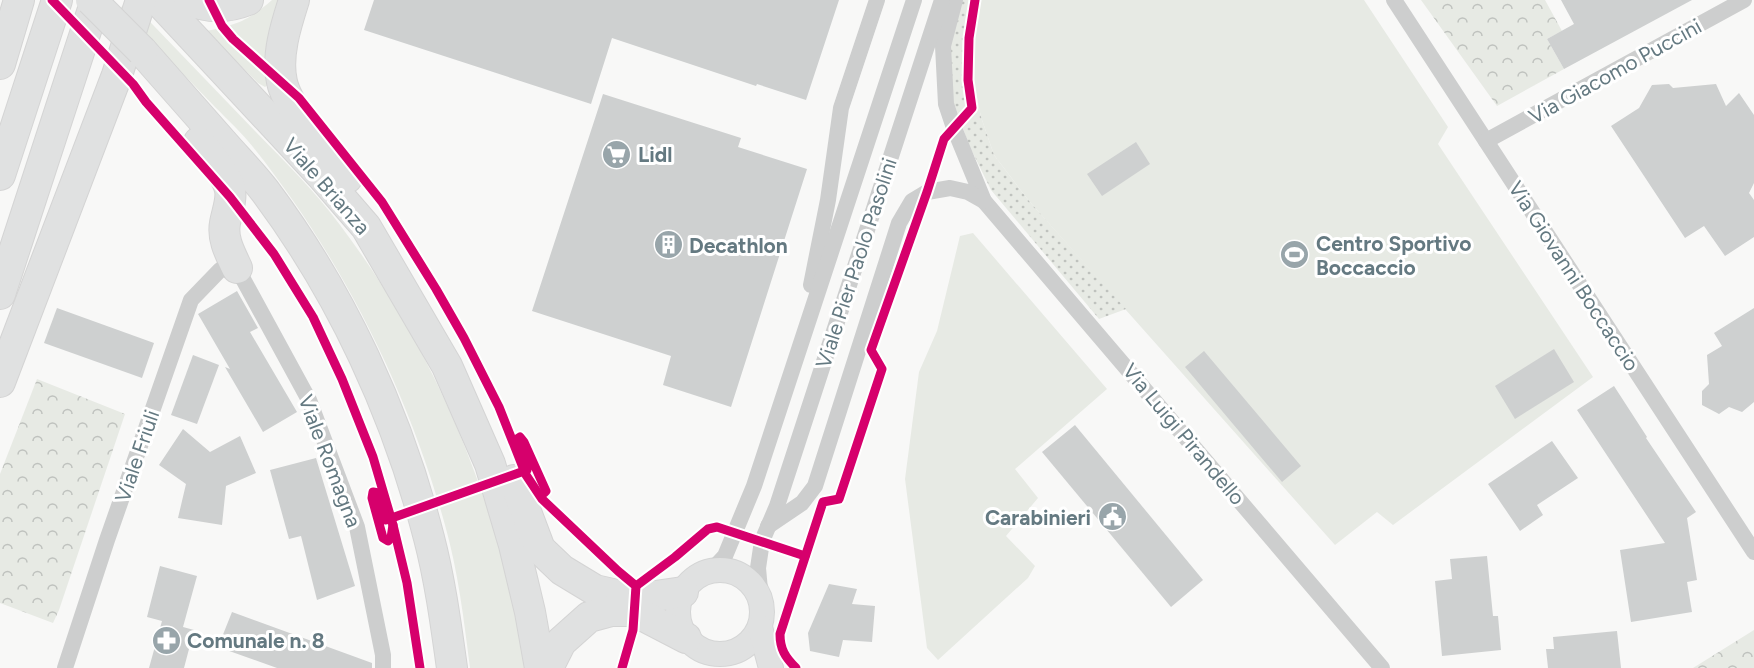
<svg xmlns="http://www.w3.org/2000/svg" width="1754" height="668" viewBox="0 0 1754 668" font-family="Figtree,sans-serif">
<defs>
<pattern id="park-crowns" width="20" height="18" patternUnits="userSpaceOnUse" patternTransform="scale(1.5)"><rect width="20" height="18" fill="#e7eae4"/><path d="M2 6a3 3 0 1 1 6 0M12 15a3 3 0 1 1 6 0" fill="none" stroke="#bfc2be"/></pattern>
<pattern id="garden-dots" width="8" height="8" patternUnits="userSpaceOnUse" patternTransform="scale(1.5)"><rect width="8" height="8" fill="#e7eae4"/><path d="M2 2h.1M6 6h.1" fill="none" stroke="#bfc2be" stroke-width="1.8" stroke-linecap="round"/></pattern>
</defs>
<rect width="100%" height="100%" fill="#f8f8f7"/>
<g fill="#e7eae4">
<path d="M 127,0 L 129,0 C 171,44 213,87 255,131 C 284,161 315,191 340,225 C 411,319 464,426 497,540 C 510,582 518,625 526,668 L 470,668 C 464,620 458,571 445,525 C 407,388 341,257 253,147 C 241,132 228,120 215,107 C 184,74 151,42 119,10 Z"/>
<path d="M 272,0 L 288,0 L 270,83 L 265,87 L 258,83 L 206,31 C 236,25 248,21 272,0 Z"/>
<path d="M 980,0 L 1364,0 L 1448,127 L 1438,144 L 1593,377 L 1393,525 L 1377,512 L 1335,545 L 1029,201 L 994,155 L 981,117 L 973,78 L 973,33 Z"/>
<path d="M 973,233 L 1107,389 L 1015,469 L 1038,498 L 1006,536 L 1035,566 L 1028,578 L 938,660 L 927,648 L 905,479 L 919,372 L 937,331 L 960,236 Z"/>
</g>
<g fill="url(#park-crowns)">
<path d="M 1421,0 L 1545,0 L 1562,31 L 1547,39 L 1564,69 L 1497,106 Z"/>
<path d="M 37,379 L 125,414 L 59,610 L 53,623 L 0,603 L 0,474 Z"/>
<path d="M 1754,630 L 1754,668 L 1693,668 Z"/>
</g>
<path fill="url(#garden-dots)" d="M 962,0 L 980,0 L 973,33 L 973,78 L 981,117 L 994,155 L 1029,201 L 1126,309 L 1099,319 L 991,190 L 969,145 L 953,101 L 949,51 Z"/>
<g fill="#ced0d0">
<path d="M 374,0 L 839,0 L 806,100 L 757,84 L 756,86 L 612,38 L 591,104 L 364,30 Z"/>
<path d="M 1561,0 L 1692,0 L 1564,69 L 1547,39 L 1574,24 Z"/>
<path d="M 1669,84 L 1673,88 L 1716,84 L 1726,106 L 1739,93 L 1754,115 L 1754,183 L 1749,193 L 1754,200 L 1754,237 L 1725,256 L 1704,226 L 1685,238 L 1611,126 L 1639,108 L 1652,85 Z"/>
<path d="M 603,94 L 741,138 L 738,147 L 807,169 L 731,407 L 663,385 L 671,356 L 532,311 Z"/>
<path d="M 1136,142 L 1150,164 L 1102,196 L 1087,174 Z"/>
<path d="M 237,291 L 258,328 L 250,332 L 297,412 L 263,432 L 225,367 L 230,369 L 198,314 Z"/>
<path d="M 57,308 L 154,343 L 142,378 L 44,343 Z"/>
<path d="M 1754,308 L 1754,402 L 1742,412 L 1729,407 L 1719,414 L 1702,405 L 1702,391 L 1709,384 L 1707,355 L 1722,346 L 1714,333 Z"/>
<path d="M 1554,349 L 1574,382 L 1515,419 L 1495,386 Z"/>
<path d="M 1204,351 L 1301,466 L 1282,482 L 1185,367 Z"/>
<path d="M 193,355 L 219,365 L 197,424 L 171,415 Z"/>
<path d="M 1614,386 L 1647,437 L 1646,438 L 1696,512 L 1687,518 L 1697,580 L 1687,582 L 1692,612 L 1631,622 L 1620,550 L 1665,543 L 1577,410 Z"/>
<path d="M 1075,425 L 1203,580 L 1171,607 L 1042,452 Z"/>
<path d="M 183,429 L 210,452 L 240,436 L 256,473 L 226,486 L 222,525 L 178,518 L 186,484 L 159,465 Z"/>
<path d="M 1552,441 L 1578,478 L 1537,505 L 1543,515 L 1520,531 L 1488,484 Z"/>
<path d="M 316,458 L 355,586 L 317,600 L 301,536 L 289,539 L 270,470 Z"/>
<path d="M 1487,556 L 1493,616 L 1498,616 L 1501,650 L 1442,656 L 1435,581 L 1452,579 L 1450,559 Z"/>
<path d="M 160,566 L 197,576 L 183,627 L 194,630 L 184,668 L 149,668 L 162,621 L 147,617 Z"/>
<path d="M 829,584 L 857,589 L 852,604 L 875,606 L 872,642 L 843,640 L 839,657 L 810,651 L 808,633 Z"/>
<path d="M 232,612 L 372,663 L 372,668 L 277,668 L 218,647 Z"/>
<path d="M 1617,631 L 1621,668 L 1548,668 L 1546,649 L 1554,649 L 1553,637 Z"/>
</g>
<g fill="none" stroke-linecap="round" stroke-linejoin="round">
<defs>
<g id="secondary">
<circle cx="720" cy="612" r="42"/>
<path d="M 760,627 L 771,668"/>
</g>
<g id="highway">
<path d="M 158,0 L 321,175 L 366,227 L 447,366 L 490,464 L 514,545 L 530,612 L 540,668"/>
<path d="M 189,0 C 209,9 228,8 248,0"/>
<path d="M 294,0 C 286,25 276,56 282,82 C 288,110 329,154 347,178"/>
<path d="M 142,51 C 169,82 196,112 223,143 C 237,159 252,174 265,191 C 342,294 397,414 429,538 C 440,580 446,625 452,668"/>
<path d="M 0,64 L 19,0"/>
<path d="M 199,142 C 209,155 227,174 230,190 C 232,200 227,212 225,223 C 222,239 230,253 237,268"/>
<path d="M 0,175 L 57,0"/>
<path d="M 0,294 L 96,0"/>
<path d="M 0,382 L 117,75 L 141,0"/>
<path d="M 514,480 L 540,549 L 562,570 L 595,590 L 635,599 L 683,592"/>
<path d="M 548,668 L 561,642 L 589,617 L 611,611 L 634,611 L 686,638"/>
</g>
</defs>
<use href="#secondary" stroke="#d4d5d5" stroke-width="26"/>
<use href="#highway" stroke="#d4d4d4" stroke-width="32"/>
<g stroke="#cdcece" stroke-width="16">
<path d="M 955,0 L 943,46 L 946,104 L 954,128 L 984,201 L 1382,668"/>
<path d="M 1394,0 L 1754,552"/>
<path d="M 1486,141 L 1744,0"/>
<path d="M 811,285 L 828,200 L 841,108 L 877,0"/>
<path d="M 768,526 L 802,503 L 815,486 L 899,223 L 912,201 L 927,192 L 950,188 L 968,192 L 984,201"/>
<path d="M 711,571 L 725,556 L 754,486 L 914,0"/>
<path d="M 761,601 L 758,568 L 762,541 L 777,506 L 942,0"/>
<path d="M 65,668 L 107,540 L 191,300 L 220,270 L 237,268 L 309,400 L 357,527 L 383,655 L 383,668"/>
</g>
<use href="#secondary" stroke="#e0e1e1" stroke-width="24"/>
<use href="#highway" stroke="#e0e1e1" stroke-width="30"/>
<defs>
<path id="highway-bridge" d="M 91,0 L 142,51"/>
</defs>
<use href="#highway-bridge" stroke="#d4d4d4" stroke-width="32" stroke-linecap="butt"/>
<use href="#highway-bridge" stroke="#e0e1e1" stroke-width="30"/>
<defs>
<g id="cycleway">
<path d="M 52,0 L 133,84 L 146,102 L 230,197 L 274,254 L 313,317 L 342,379 L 373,457 L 393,525 L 407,583 L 420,668"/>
<path d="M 209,0 L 222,26 L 233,39 L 299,98 L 382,202 L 436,289 L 464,338 L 499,407 L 526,475 L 542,499 L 618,571 L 636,586 L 633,630 L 622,668"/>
<path d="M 393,525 L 391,538 L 388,541 L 383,538 L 372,498 L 373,492 L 379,493 L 386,520 L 527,470 L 517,446 L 517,439 L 520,437 L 524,442 L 546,491 L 544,493"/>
<path d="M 636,586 L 675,557 L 708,529 L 717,527 L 805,556"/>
<path d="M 796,668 C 785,657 780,649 780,634 L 823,502 L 839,499 L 882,369 L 871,350 L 927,192 L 944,139 L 972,108 L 968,80 L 969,38 L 975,0"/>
</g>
</defs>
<use href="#cycleway" stroke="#fff" stroke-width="13"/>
<use href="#cycleway" stroke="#d6006c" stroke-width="9"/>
</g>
<defs>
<symbol id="supermarket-disc" viewBox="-11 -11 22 22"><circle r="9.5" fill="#98a5aa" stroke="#fff"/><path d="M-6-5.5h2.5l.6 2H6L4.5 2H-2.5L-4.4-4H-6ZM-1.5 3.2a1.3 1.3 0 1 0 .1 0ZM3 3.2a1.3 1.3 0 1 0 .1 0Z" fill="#fff"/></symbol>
<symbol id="building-disc" viewBox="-11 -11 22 22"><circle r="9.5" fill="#98a5aa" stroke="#fff"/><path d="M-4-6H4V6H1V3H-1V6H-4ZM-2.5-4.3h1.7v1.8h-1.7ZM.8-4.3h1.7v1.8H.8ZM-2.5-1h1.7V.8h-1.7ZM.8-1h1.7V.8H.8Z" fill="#fff"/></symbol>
<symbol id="stadium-disc" viewBox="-11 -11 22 22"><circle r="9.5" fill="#98a5aa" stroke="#fff"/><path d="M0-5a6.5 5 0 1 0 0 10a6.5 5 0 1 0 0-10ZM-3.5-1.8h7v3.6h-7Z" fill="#fff"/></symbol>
<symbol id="civic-disc" viewBox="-11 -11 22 22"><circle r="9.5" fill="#98a5aa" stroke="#fff"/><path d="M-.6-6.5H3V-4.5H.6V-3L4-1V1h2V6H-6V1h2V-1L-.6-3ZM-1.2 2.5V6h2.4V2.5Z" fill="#fff"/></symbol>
<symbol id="pharmacy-disc" viewBox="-11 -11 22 22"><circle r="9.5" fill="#98a5aa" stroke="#fff"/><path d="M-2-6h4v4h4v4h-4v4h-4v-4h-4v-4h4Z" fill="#fff"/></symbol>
</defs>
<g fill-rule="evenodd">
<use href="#supermarket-disc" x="600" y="138" width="33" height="33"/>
<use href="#building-disc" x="652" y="228" width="33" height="33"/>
<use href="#stadium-disc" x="1278" y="238" width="33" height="33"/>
<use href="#civic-disc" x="1096" y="500" width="33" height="33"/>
<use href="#pharmacy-disc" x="150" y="624" width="33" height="33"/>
</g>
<g text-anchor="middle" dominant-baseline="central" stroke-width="6" stroke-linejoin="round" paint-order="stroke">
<g font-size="21" fill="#647981" stroke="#fff">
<text transform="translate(1615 71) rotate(-29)">Via Giacomo Puccini</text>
<text transform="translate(327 186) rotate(49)">Viale Brianza</text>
<text transform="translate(856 263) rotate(-72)">Viale Pier Paolo Pasolini</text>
<text transform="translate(1574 276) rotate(57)">Via Giovanni Boccaccio</text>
<text transform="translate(1184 434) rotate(50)">Via Luigi Pirandello</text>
<text transform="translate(137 456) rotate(-71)">Viale Friuli</text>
<text transform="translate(330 461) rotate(69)">Viale Romagna</text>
</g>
<g font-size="21" font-weight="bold" fill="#647981" stroke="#fff" text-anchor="start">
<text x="638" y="154">Lidl</text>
<text x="1316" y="243">Centro Sportivo<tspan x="1316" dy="24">Boccaccio</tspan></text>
<text x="689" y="245">Decathlon</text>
<text x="1091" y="517" text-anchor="end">Carabinieri</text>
<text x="187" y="640">Comunale n. 8</text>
</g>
</g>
</svg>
